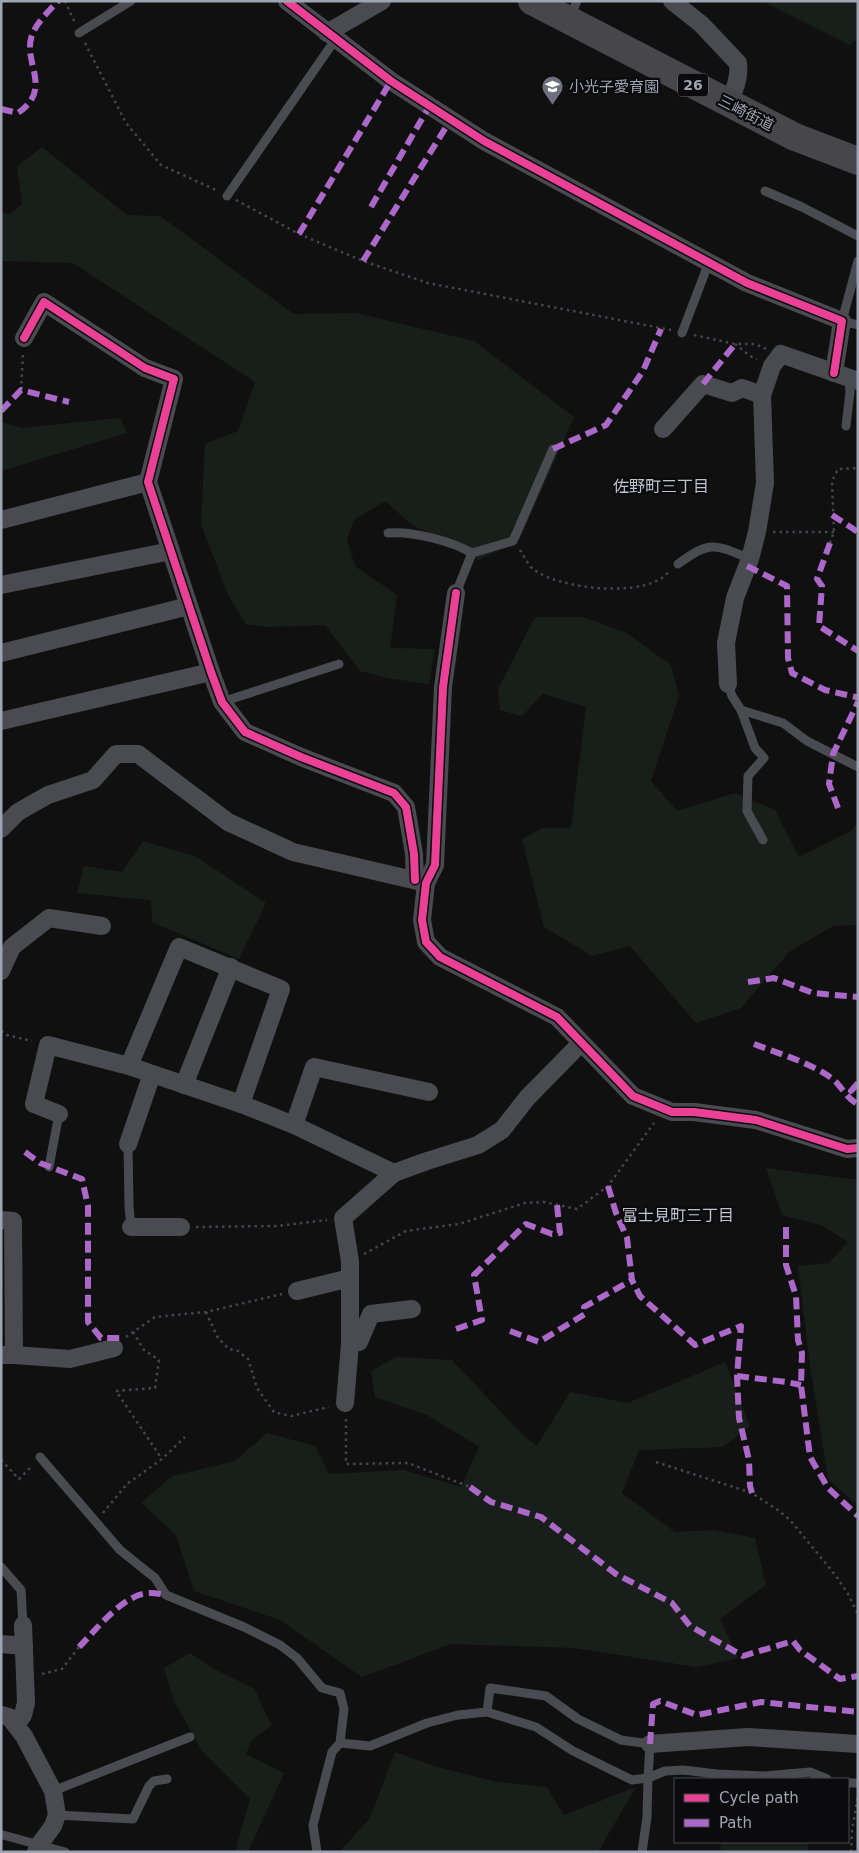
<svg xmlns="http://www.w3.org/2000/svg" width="859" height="1853" viewBox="0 0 859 1853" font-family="'DejaVu Sans','Noto Sans JP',sans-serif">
<rect width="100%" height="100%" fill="#101010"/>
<g fill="#181f1a">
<path d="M 762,1 L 858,1 L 858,38 L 850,45 Z"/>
<path d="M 42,147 L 127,215 L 160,216 L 294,314 L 356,313 L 474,341 L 574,417 L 520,539 L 479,560 L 411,524 L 385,501 L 354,520 L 347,539 L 355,566 L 397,595 L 390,648 L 435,649 L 429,684 L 387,678 L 360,671 L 325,625 L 266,627 L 246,624 L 228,595 L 201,524 L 205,444 L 238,431 L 255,382 L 73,263 L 1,261 L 1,212 L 10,214 L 22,204 L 17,166 Z"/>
<path d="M 120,418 L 127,433 L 1,471 L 1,422 L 22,428 Z"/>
<path d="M 535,617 L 583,617 L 627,633 L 671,665 L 679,696 L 651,781 L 677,811 L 735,793 L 775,810 L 799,857 L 851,831 L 858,821 L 858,925 L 833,926 L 789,952 L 741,1008 L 696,1023 L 630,946 L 592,956 L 544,927 L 522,839 L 543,828 L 571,828 L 586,707 L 543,694 L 522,716 L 500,710 L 498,689 Z"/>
<path d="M 143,841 L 195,856 L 266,903 L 239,959 L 152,922 L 151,900 L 77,893 L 84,866 L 122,872 Z"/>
<path d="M 766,1168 L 858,1180 L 858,1506 L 828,1479 L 810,1365 L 798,1266 L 829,1263 L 848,1242 L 821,1225 L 782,1215 Z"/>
<path d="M 396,1357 L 452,1360 L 526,1438 L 537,1446 L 570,1392 L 628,1403 L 725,1362 L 750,1426 L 723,1447 L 639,1450 L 622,1493 L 675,1532 L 713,1530 L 755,1538 L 766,1585 L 720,1619 L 738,1658 L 696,1667 L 574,1648 L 451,1644 L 362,1677 L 280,1620 L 194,1591 L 176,1535 L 141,1503 L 172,1476 L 235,1461 L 267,1433 L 315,1446 L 329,1474 L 404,1470 L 461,1487 L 479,1447 L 427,1415 L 375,1397 L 371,1371 Z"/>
<path d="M 190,1653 L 214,1669 L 255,1689 L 266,1715 L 272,1725 L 252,1740 L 246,1754 L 284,1773 L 248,1852 L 235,1852 L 250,1799 L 202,1751 L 174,1701 L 164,1668 Z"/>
<path d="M 395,1752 L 437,1767 L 497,1782 L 547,1787 L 564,1815 L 636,1787 L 598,1852 L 339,1852 L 370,1818 Z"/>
<path d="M 721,1842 L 808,1842 L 808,1852 L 720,1852 Z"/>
</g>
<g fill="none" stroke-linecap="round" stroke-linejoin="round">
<g stroke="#45464b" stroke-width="2.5" stroke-dasharray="2.5 4" stroke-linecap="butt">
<path d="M 65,1 L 75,23"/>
<path d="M 85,43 L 126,123 L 161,165 L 218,191"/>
<path d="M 236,200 L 299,234 L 363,261 L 428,283 L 671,330"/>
<path d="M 694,335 L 735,344 L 755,344 L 766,349"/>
<path d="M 735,344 L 750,356 L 757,359"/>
<path d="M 21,390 L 23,354"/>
<path d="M 773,532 L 834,532"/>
<path d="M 830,543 L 834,532 L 832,481 L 838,469 L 858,468"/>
<path d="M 520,550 C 524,556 528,565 533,569 C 559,589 633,596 660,579 C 664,577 667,574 669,571"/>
<path d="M 1,1031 L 7,1035 L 32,1041"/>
<path d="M 196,1227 L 276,1226 L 327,1220"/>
<path d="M 364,1254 L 406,1231 L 459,1224 L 525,1203 L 544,1202 L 577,1209 L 608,1186 L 654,1123"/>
<path d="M 206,1312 L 218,1338 L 229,1349 L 238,1351 L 248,1359 L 257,1388 L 274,1412 L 291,1416 L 329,1407"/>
<path d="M 133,1332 L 144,1350 L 159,1360 L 155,1388 L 116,1391 L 162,1459"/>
<path d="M 126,1337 L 155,1317 L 206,1312 L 282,1294"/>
<path d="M 346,1419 L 346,1464 L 408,1463 L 470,1487"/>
<path d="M 1,1460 L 19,1479 L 32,1466"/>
<path d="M 656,1462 L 752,1493 L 779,1511 L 790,1520 L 836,1576 L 848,1594 L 858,1614"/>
<path d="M 103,1513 L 127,1484 L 162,1459 L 185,1437"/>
<path d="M 42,1674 L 62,1669 L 79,1647"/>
<path d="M 851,1852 L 852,1831 L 858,1795"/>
</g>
<g stroke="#4a4b50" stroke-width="9">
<path d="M 570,17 L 577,1"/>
<path d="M 79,33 L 131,1"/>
<path d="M 765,191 L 802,207 L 858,236"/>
<path d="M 227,196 L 335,40"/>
<path d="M 858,261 L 842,321 L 858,325"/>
<path d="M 682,333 L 709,262"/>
<path d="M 846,426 L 850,392 L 849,379"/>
<path d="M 388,533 C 413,531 451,541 472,553"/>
<path d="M 678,564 C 710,540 715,544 750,559"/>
<path d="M 456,593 L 472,553 L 513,541 L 553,449"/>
<path d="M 728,684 L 732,696 L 741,710 L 783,723 L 807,741 L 858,767"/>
<path d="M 222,702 L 339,664"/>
<path d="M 741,710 L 755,748 L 764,758 L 748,776 L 747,811 L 763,840"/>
<path d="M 128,1144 L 129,1206 L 131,1227"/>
<path d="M 49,1167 L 59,1114"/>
<path d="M 40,1457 L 120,1550 L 155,1578 L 166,1595 L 244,1627 L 280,1645 L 297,1658 L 322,1688 L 340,1693 L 344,1709 L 340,1743 L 332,1752 L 313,1825 L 317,1852"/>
<path d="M 1,1567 L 21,1590 L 23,1625"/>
<path d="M 340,1743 L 370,1746 L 427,1723 L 458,1715 L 487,1712 L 536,1727 L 573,1751 L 632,1780 L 648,1778 L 650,1744 L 621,1740 L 578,1719 L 546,1696 L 490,1688 L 487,1712"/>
<path d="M 848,1783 L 858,1783"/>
<path d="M 53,1791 L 190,1737"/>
<path d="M 57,1815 L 133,1819 L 149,1786 L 154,1781 L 167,1779"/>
<path d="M 3,1835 L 65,1852"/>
<path d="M 642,1852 L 647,1817 L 648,1778 L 665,1771 L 683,1770 L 717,1774 L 765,1776 L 810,1772 L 827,1779"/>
</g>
<g stroke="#4a4b50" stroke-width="18">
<path d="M 287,1 L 391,81 L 484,141 L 747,283 L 842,321 L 834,373"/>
<path d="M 672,1 L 701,24 L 738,63 C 740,78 734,91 728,104"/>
<path d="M 327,33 L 382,1"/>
<path d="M 24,338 L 44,302 L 145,368 L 174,379 L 148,482 L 211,672 L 222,702 L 245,732 L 301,757 L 394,793 L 406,807 L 414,854 L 415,880"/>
<path d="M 663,429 L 703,384 L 732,393 L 742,388 L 762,395"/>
<path d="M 1,520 L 148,482"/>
<path d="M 1,585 L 171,551"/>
<path d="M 456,593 L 443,687 L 435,865 L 426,883 L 422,920 L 426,942 L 440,957 L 557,1017 L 633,1096 L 672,1112 L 694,1112 L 756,1120 L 847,1149 L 858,1148"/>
<path d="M 1,653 L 189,606"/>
<path d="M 728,684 L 726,643 L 735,598 L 750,559 L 757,532 L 765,483 L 762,395 L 772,366 L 781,354 L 858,381"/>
<path d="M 1,721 L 211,672"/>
<path d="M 1,829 L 18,812 L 48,795 L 93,780 L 116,754 L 138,754 L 228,822 L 293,852 L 426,883"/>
<path d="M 1,971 L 12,947 L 49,918 L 102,926"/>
<path d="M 129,1066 L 179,947 L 281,989 L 241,1104"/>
<path d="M 184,1085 L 231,967"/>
<path d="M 59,1114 L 34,1104 L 48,1045 L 129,1066 L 241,1104 L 294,1125 L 394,1173 L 427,1161 L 478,1145 L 502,1130 L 527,1098 L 581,1043"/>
<path d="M 294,1125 L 314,1067 L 429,1092"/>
<path d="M 128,1144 L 152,1074"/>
<path d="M 1,1220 L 13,1221 L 14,1355 L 1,1355"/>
<path d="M 131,1227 L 181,1227"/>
<path d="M 297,1291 L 350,1278"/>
<path d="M 350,1344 L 359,1342 L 371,1314 L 412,1309"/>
<path d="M 14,1355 L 70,1359 L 114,1348"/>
<path d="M 345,1403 L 350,1344 L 350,1261 L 343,1218 L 394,1173"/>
<path d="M 1,1644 L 24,1646"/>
<path d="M 1,1715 L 9,1717 L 24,1736 L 53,1791 L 57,1815 L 53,1826 L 39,1845 L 36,1852"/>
<path d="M 16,1725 L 23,1715 L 26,1703 L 23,1625"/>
<path d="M 650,1744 L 748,1737 L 858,1744"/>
</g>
<path stroke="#47474b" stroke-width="28" d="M 532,1 L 795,137 L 858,161"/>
<g stroke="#ac68c9" stroke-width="6" stroke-dasharray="12 6" stroke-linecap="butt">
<path d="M 1,109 L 18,113 C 54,88 22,63 32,35 C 37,22 49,11 58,1"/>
<path d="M 371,207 L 430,105"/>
<path d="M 299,234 L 391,81"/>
<path d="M 363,261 L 451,119"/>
<path d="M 703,384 L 735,344"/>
<path d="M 1,411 L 21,390 L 69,402"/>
<path d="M 553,449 L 606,425 L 643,371 L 661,329"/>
<path d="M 832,515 L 858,532"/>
<path d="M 830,543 L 817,579 L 822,586 L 819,626 L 858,651"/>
<path d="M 747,566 L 787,586 L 788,658 L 792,673 L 825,690 L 856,697 L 858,699"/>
<path d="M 838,808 L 829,784 L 833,754 L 858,702"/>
<path d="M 748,982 L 774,978 L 813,993 L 858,997"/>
<path d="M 754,1044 C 780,1054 808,1062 830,1077 C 841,1084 846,1099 858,1104"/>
<path d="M 858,1083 L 851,1091 L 858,1091"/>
<path d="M 25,1152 L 40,1163 L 82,1179 L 88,1206 L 88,1322 L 101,1338 L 125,1338"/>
<path d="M 608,1186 L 616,1213 L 627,1238 L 632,1280 L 640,1296 L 695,1345 L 741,1326 L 737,1376 L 739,1418 L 749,1460 L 750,1486 L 752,1493"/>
<path d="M 786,1227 L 786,1265 L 796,1296 L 798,1340 L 802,1353 L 801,1385 L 810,1457 L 828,1488 L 858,1516"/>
<path d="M 456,1329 L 482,1320 L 474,1275 L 526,1224 L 552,1234 L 560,1233 L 557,1205"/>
<path d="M 510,1331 L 539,1342 L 585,1314 L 584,1307 L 632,1280"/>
<path d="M 737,1376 L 786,1382 L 801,1385"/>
<path d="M 470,1487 L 491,1502 L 541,1517 L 616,1574 L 672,1603 L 690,1626 L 743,1656 L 793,1641 L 800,1650 L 840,1679 L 858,1676"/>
<path d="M 79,1647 C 96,1630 124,1593 150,1593 C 155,1593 161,1594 166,1595"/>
<path d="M 650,1744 L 653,1704 L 660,1701 L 697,1715 L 761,1702 L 858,1712"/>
</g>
<defs>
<g id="cycleway">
<path d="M 287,1 L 391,81 L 484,141 L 747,283 L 842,321 L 834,373"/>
<path d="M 24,338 L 44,302 L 145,368 L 174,379 L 148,482 L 211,672 L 222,702 L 245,732 L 301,757 L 394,793 L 406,807 L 414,854 L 415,880"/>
<path d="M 456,593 L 443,687 L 435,865 L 426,883 L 422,920 L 426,942 L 440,957 L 557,1017 L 633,1096 L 672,1112 L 694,1112 L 756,1120 L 847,1149 L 858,1148"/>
</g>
</defs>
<use href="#cycleway" stroke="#0b0a0c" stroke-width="11"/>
<use href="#cycleway" stroke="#ea4096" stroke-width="8"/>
</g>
<defs>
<symbol id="school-pin" viewBox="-11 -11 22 30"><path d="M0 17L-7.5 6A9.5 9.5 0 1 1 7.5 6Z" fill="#6d707a" stroke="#0b0a0c"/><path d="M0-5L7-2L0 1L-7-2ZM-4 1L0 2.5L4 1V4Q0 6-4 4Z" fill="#fff"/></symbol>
</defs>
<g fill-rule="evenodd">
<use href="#school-pin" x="540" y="74" width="25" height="34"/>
</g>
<g text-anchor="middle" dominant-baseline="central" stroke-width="4.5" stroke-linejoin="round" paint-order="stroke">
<rect fill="#0b0a0c" stroke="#737681" stroke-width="1" x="678" y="73.5" width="30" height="23" rx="4"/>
<g font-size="14" font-weight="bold" fill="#9fa4b3">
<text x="693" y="85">26</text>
</g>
<g font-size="15" fill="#9fa4b3" stroke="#0b0a0c" text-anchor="start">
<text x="569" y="87">小光子愛育園</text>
</g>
<g font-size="15" fill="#9fa4b3" stroke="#0b0a0c">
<text transform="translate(746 113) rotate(27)">三崎街道</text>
</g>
<g font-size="16" fill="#c0c3cf" stroke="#0b0a0c">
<text x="661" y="486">佐野町三丁目</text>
<text x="678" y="1215">富士見町三丁目</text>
</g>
</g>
<rect width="859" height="1853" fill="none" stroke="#9fa4b3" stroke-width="5"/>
<rect x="674" y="1778" width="175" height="65" fill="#0b0a0c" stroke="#46484f"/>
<rect x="684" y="1794" width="25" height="8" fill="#ea4096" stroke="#46484f"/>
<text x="719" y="1803" font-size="15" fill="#9fa4b3">Cycle path</text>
<rect x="684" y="1819" width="25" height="8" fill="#ac68c9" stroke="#46484f"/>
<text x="719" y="1828" font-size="15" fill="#9fa4b3">Path</text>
</svg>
